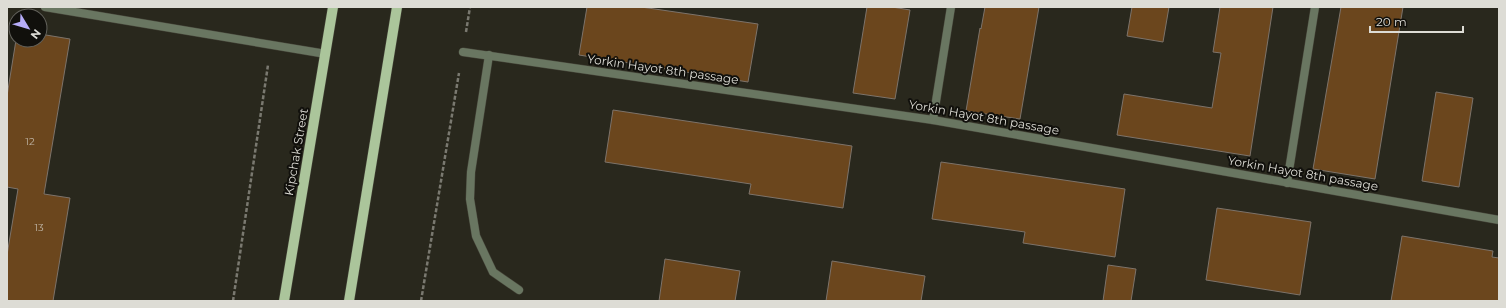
<svg xmlns="http://www.w3.org/2000/svg" width="1506" height="308" viewBox="0 0 1506 308" font-family="Montserrat,sans-serif">
<rect width="100%" height="100%" fill="#29281d"/>
<g fill="#6b461d" stroke="#7d736a">
<path d="M 587,7 L 641,7 L 758,24 L 748,82 L 579,55 Z"/>
<path d="M 867,7 L 892,7 L 910,10 L 895,99 L 853,93 Z"/>
<path d="M 985,7 L 1039,7 L 1020,119 L 966,111 L 980,28 L 981,29 Z"/>
<path d="M 1132,7 L 1169,7 L 1163,42 L 1127,36 Z"/>
<path d="M 1220,7 L 1273,7 L 1250,156 L 1117,135 L 1124,94 L 1212,108 L 1221,53 L 1213,52 Z"/>
<path d="M 1341,7 L 1403,7 L 1375,179 L 1313,169 Z"/>
<path d="M 40,34 L 70,39 L 44,194 L 70,198 L 53,301 L 7,301 L 7,255 L 18,189 L 7,187 L 7,96 L 16,40 L 40,40 Z"/>
<path d="M 1436,92 L 1473,98 L 1459,187 L 1422,181 Z"/>
<path d="M 613,110 L 852,146 L 843,208 L 749,194 L 751,184 L 605,162 Z"/>
<path d="M 941,162 L 1125,189 L 1115,257 L 1023,243 L 1025,232 L 932,219 Z"/>
<path d="M 1217,208 L 1311,222 L 1300,295 L 1206,280 Z"/>
<path d="M 1402,236 L 1493,251 L 1492,257 L 1499,258 L 1499,301 L 1391,301 Z"/>
<path d="M 665,259 L 740,271 L 735,301 L 659,301 Z"/>
<path d="M 832,261 L 925,276 L 921,301 L 826,301 Z"/>
<path d="M 1108,265 L 1136,269 L 1131,301 L 1103,301 Z"/>
</g>
<g fill="none" stroke-linecap="round" stroke-linejoin="round">
<defs>
<g id="service">
<path d="M 45,7 L 326,54"/>
<path d="M 489,55 L 471,172 L 470,199 L 476,236 L 493,272 L 519,290"/>
</g>
<g id="minor">
<path d="M 463,52 L 933,120 L 1499,220"/>
<path d="M 933,120 L 951,7"/>
<path d="M 1287,183 L 1315,7"/>
</g>
<g id="primary">
<path d="M 284,301 L 333,7"/>
<path d="M 349,301 L 397,7"/>
</g>
</defs>
<use href="#service" stroke="#46453a" stroke-width="9"/>
<use href="#minor" stroke="#46453a" stroke-width="9"/>
<use href="#primary" stroke="#46453a" stroke-width="11"/>
<g stroke="#7a7970" stroke-width="2.5" stroke-dasharray="4 2" stroke-linecap="butt">
<path d="M 466,32 L 470,7"/>
<path d="M 233,301 L 268,65"/>
<path d="M 421,301 L 459,73"/>
</g>
<use href="#service" stroke="#697661" stroke-width="8"/>
<use href="#minor" stroke="#697661" stroke-width="8"/>
<use href="#primary" stroke="#abc59b" stroke-width="10"/>
</g>
<g text-anchor="middle" dominant-baseline="central" stroke-width="4" stroke-linejoin="round" paint-order="stroke">
<g font-size="10" fill="#c0b6a7">
<text x="30" y="141">12</text>
<text x="39" y="227">13</text>
</g>
<g font-size="12" fill="#dddcd5" stroke="#11100c">
<text transform="translate(663 69) rotate(8)">Yorkin Hayot 8th passage</text>
<text transform="translate(984 117) rotate(10)">Yorkin Hayot 8th passage</text>
<text transform="translate(296 152) rotate(-80)">Kipchak Street</text>
<text transform="translate(1303 173) rotate(10)">Yorkin Hayot 8th passage</text>
</g>
</g>
<rect width="1506" height="308" fill="none" stroke="#dddcd5" stroke-width="16"/>
<g transform="translate(28 28) rotate(128)"><circle r="19" fill="#11100c" stroke="#63625c"/>
<path d="M0-3L7 15L0 10L-7 15Z" fill="#b6acf8"/>
<text y="-6" font-size="11" font-weight="bold" text-anchor="middle" fill="#dddcd5">N</text>
</g>
<path d="M1370 26v6h93v-6" fill="none" stroke="#dddcd5" stroke-width="2"/>
<text x="1376" y="26" font-size="12" fill="#dddcd5" stroke="#11100c" stroke-width="3" paint-order="stroke">20 m</text>
</svg>
